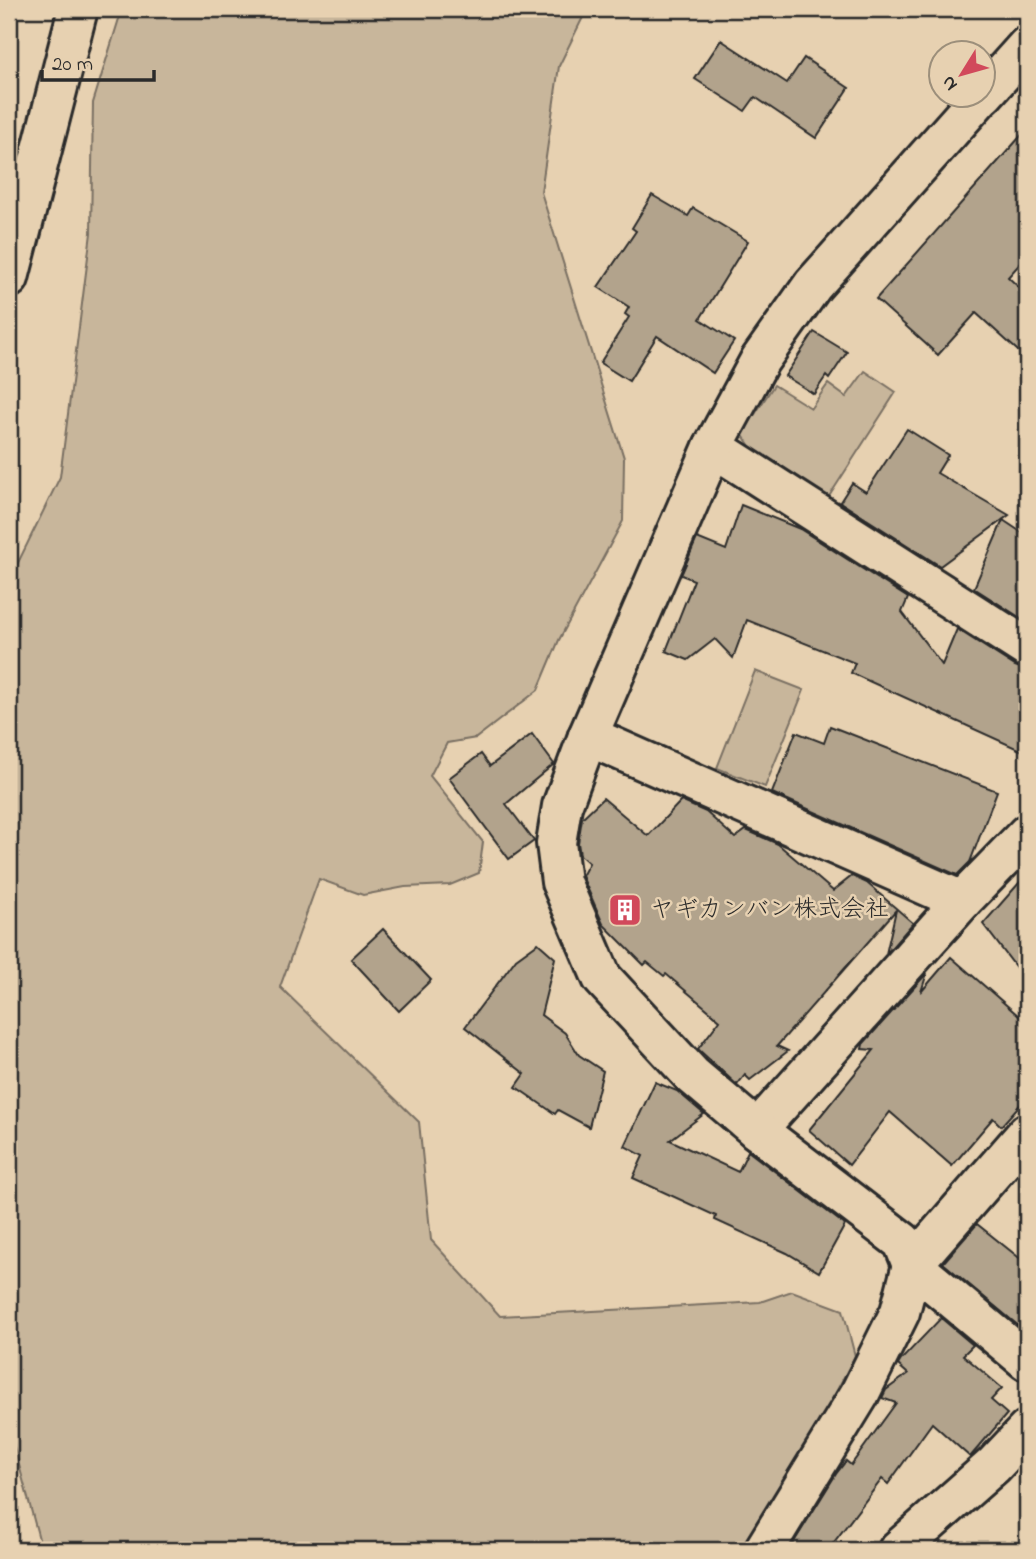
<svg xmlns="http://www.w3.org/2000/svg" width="1036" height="1559" viewBox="0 0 1036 1559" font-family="'Indie Flower','Klee One',sans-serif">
<rect width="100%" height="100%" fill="#e7d1b1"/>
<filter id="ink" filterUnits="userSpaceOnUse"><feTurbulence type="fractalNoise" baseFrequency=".0143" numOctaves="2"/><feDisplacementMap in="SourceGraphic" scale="14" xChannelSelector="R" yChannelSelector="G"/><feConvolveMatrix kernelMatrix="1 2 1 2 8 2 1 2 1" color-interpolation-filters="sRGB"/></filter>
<g filter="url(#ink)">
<g fill="#c8b69b" stroke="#7a7063" stroke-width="2">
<path d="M 122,9 L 587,9 L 559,66 L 541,192 L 624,458 L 623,521 L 559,640 L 538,690 L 476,738 L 447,743 L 430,776 L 483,842 L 479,873 L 450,885 L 405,887 L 363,895 L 319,879 L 280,987 L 419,1122 L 431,1240 L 500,1316 L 760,1302 L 792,1291 L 843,1310 L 855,1356 L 753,1550 L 42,1550 L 9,1428 L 9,581 L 60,477 L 91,233 L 93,103 Z"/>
<path d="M 865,371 L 896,392 L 828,498 L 754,452 L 742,434 L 774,385 L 811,408 L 828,384 L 846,397 Z"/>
<path d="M 755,671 L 804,690 L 765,787 L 717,768 Z"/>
</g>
<g fill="#b2a38c" stroke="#2b2b2b" stroke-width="2">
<path d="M 721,40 L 787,83 L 804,58 L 849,88 L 816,138 L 755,97 L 745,111 L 695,79 Z"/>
<path d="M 1027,129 L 1027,256 L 1008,277 L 1027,295 L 1027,359 L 976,313 L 938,355 L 876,299 Z"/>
<path d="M 652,195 L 688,216 L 693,208 L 748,241 L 700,319 L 734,341 L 713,373 L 657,336 L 629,381 L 600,363 L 629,317 L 625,314 L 629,307 L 598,287 L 636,231 L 632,228 Z"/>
<path d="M 814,332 L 847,352 L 829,379 L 826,376 L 814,394 L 785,376 Z"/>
<path d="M 907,429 L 948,455 L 937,473 L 1009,515 L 940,566 L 840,502 L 852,483 L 866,492 Z"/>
<path d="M 741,505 L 800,529 L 908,598 L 902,612 L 942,665 L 957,629 L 1015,666 L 1027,670 L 1027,753 L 851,673 L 855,663 L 747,620 L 733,658 L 715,639 L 688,660 L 666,651 L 694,580 L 681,575 L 697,538 L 726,550 Z"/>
<path d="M 1003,520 L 1027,536 L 1027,622 L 974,588 Z"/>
<path d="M 830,726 L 997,791 L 970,862 L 957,875 L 772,793 L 796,732 L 824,743 Z"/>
<path d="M 532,734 L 554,764 L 506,804 L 534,841 L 509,859 L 449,778 L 481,754 L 490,766 Z"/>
<path d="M 603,798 L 648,836 L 681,801 L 706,812 L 735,838 L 746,830 L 778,844 L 833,891 L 852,876 L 867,883 L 913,923 L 886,954 L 896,910 L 777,1046 L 788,1051 L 750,1080 L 745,1075 L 737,1085 L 698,1049 L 720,1020 L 666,974 L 664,976 L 647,962 L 644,965 L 603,924 L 582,876 L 589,863 L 580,855 L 578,843 L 582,818 Z"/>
<path d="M 1027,874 L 1027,982 L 983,924 Z"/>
<path d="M 383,929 L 431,980 L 399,1011 L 351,959 Z"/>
<path d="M 538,943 L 555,958 L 541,1015 L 565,1033 L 579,1055 L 603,1071 L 589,1127 L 558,1110 L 555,1114 L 516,1087 L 525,1074 L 465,1027 L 516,959 Z"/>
<path d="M 951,957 L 1027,1023 L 1027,1074 L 1022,1080 L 1027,1085 L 1027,1097 L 1001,1126 L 993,1118 L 952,1166 L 890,1112 L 849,1165 L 809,1130 L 874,1050 L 862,1049 L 863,1044 L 927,973 L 921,992 Z"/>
<path d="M 655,1082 L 677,1091 L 704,1114 L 670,1140 L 738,1172 L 748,1151 L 845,1225 L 819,1272 L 787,1253 L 715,1220 L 716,1216 L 633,1178 L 643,1156 L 625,1146 Z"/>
<path d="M 977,1224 L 1027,1264 L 1027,1333 L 943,1263 Z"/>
<path d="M 941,1318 L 973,1345 L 963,1355 L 1002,1388 L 991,1400 L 1007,1414 L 970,1457 L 932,1423 L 888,1484 L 882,1479 L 828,1550 L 789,1550 L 836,1474 L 846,1461 L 851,1465 L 896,1403 L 882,1398 L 886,1390 L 908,1374 L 898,1365 L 901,1360 Z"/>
</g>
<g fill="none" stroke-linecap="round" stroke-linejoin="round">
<defs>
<g id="minor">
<path d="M 984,94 L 1027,46"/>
<path d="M 9,278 L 78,9"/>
<path d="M 713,447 L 1027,648"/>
<path d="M 588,736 L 962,901"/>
<path d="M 757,1130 L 962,901 L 1027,834"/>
<path d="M 1027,1133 L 912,1265 L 1027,1361"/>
<path d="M 764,1550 L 859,1395 L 900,1312 L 912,1265 L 903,1242 L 757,1130 L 692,1075 L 602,978 L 561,882 L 556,843 L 562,806 L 588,736 L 713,447 L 760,360 L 813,285 L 983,94"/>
<path d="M 898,1550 L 994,1465 L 1027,1430"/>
</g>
</defs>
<use href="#minor" stroke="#2b2b2b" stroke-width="44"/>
<use href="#minor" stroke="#e7d1b1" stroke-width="38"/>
</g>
</g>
<defs>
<symbol id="building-square" viewBox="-11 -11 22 22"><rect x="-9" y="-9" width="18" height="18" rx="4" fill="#d1495b" stroke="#e7d1b1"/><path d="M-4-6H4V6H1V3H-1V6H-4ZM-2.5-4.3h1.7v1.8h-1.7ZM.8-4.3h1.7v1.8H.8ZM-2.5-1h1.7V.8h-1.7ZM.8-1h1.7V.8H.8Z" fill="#fff"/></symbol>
</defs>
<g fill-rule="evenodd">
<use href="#building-square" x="606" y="891" width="38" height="38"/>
</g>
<g text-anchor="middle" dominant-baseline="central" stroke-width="5" stroke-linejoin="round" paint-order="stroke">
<g font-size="24" fill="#2b2b2b" stroke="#e7d1b1" text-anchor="start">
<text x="650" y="910">ヤギカンバン株式会社</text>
</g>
</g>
<rect width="1036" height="1559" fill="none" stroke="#e7d1b1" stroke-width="35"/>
<rect x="18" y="18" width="1001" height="1524" fill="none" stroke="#2b2b2b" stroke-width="2.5" filter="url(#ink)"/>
<g transform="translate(962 74) rotate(233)"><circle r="33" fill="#e7d1b1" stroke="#9c8f7b" stroke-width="2"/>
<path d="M0-5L12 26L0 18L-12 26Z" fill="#d1495b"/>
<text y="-10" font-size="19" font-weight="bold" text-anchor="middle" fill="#2b2b2b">N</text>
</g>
<path d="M42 70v10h112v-10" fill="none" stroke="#2b2b2b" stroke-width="3.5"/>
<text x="52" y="70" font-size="21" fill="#2b2b2b" stroke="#e7d1b1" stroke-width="5" paint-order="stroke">20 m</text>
</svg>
